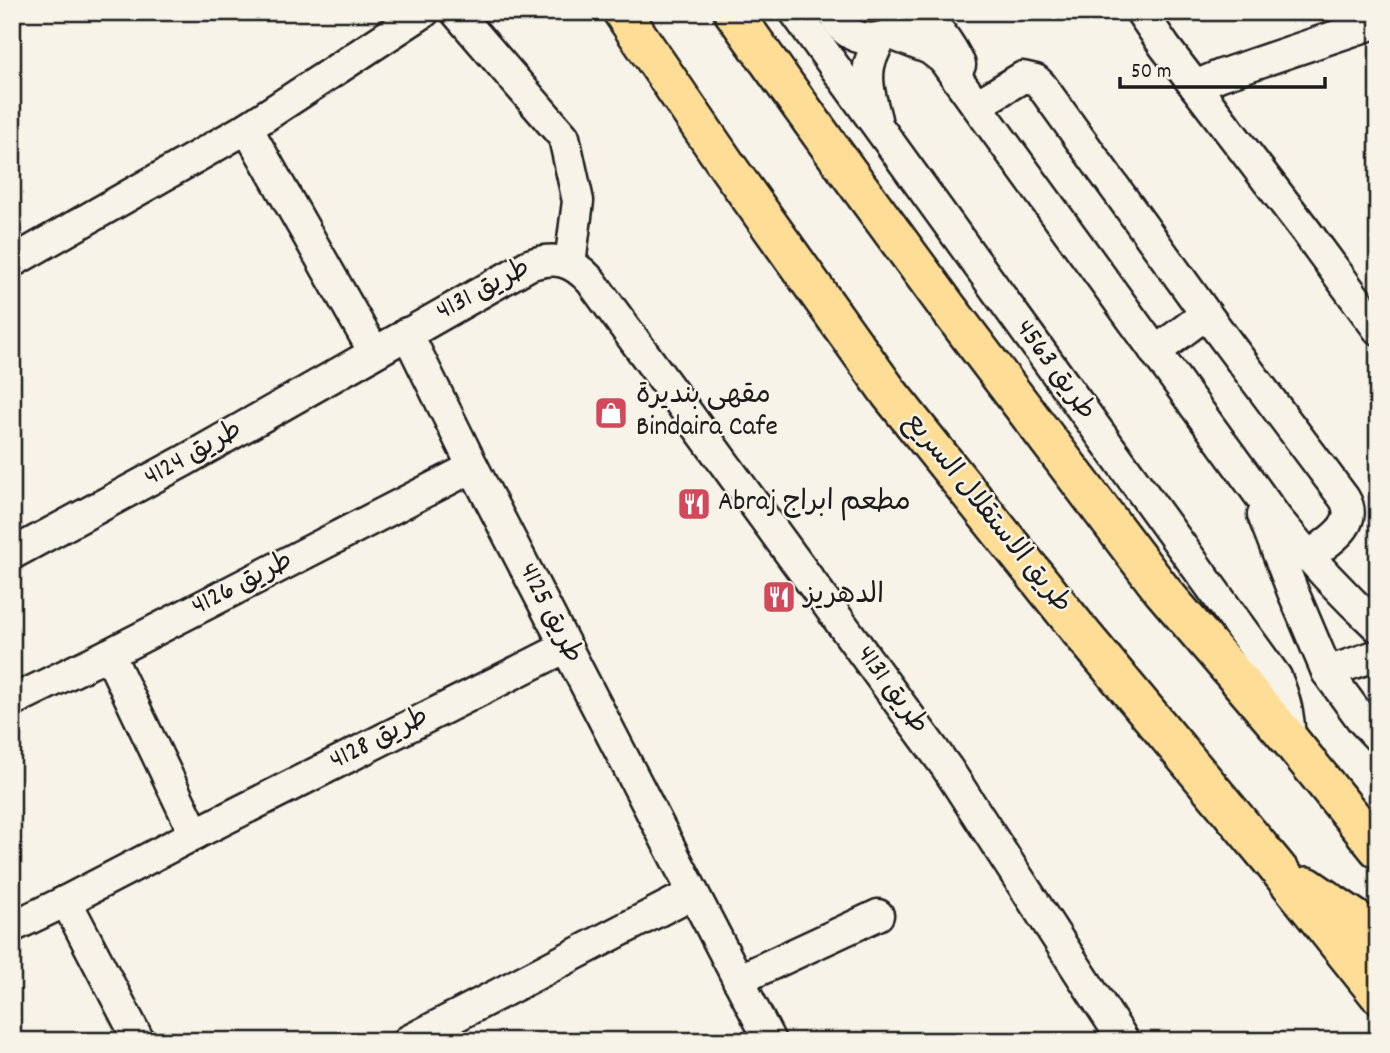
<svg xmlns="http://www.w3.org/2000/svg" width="1390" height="1053" viewBox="0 0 1390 1053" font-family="Dekko,'Playpen Sans Arabic',sans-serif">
<rect width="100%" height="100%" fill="#f7f3e8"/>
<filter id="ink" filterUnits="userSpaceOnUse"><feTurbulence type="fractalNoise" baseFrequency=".0143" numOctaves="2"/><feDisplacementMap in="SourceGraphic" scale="14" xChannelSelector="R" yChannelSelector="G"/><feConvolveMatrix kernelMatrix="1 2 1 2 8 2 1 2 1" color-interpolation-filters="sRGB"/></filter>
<g filter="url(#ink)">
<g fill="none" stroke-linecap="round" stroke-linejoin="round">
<defs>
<g id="minor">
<path d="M 456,12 L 564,137 L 578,201 L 570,264"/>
<path d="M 795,12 L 1276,677 C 1285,699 1289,715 1290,740"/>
<path d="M 833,12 C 837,19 840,26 847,31 C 864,44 891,40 904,22"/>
<path d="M 919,12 C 938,26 950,44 960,65"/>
<path d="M 1141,12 L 1165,47 L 1306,231 L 1378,329"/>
<path d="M 891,34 L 930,49 L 943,59 L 1277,519 C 1308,557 1341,593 1378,627"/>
<path d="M 1195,86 L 1221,75 L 1378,22"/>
<path d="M 980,103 L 1023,77 L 1036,80 L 1041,85 L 1206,314 L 1344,498 C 1361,525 1327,542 1308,557"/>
<path d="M 876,119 C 871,100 864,78 871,59 C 874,52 877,45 880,38"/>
<path d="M 247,128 L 374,352"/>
<path d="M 12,262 L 247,128 L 424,12"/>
<path d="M 407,333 L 473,467 L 770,1041"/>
<path d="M 1155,352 L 1206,314"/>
<path d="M 1263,515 L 1293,592 L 1327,672 L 1362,720 L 1378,737"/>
<path d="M 12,554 L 184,461 L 529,265 C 555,256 572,260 591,281 L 947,768 L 1124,1041"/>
<path d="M 109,654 L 195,834"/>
<path d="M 1327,672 L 1378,655"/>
<path d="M 12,701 L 109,654 L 473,467"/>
<path d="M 66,901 L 139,1041"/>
<path d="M 12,927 L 66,901 L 195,834 L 566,647"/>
<path d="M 738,980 L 878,915"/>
<path d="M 408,1041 L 693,893"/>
</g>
<g id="major">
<path d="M 622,12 L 728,167 L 890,394 L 1079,630 L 1274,864 L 1378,994"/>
<path d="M 733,12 L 832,150 L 948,308 L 1161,589 L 1290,740 L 1378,849"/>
<path d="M 1307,886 L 1363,924 L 1378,940"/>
</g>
</defs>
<use href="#minor" stroke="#1c1c1c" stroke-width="35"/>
<use href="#major" stroke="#1c1c1c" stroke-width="42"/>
<use href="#minor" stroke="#f7f3e8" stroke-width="30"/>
<use href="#major" stroke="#fede96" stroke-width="37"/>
</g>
</g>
<defs>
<symbol id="shop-square" viewBox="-11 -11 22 22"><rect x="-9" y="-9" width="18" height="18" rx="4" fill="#d1495b" stroke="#f7f3e8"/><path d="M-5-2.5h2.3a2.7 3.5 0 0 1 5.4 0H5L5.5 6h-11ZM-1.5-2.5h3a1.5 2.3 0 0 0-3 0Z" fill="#fff"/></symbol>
<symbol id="restaurant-square" viewBox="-11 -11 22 22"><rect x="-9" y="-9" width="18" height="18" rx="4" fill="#d1495b" stroke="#f7f3e8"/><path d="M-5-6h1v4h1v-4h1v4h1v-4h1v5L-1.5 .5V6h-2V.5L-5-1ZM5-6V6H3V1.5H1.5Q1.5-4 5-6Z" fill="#fff"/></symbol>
</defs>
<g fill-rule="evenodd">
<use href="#shop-square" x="592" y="394" width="38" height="38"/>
<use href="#restaurant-square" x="675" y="485" width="38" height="38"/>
<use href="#restaurant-square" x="760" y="578" width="38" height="38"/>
</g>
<g text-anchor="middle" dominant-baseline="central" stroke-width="5" stroke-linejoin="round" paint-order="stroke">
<g font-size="28" fill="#1c1c1c" stroke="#f7f3e8">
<text transform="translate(484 291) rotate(-28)">طريق 4131</text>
<text transform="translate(1054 371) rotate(54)">طريق 4563</text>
<text transform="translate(194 455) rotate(-29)">طريق 4124</text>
<text transform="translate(986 514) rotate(51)">طريق الاستقلال السريع</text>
<text transform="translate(243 585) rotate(-27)">طريق 4126</text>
<text transform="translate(549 614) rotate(63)">طريق 4125</text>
<text transform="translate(891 691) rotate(54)">طريق 4131</text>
<text transform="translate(380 740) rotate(-27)">طريق 4128</text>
</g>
<g font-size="28" fill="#1c1c1c" stroke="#f7f3e8" text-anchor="start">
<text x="636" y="397">مقهى بنديرة<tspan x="636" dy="32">Bindaira Cafe</tspan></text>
<text x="718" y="504">Abraj مطعم ابراج</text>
<text x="804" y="597">الدهريز</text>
</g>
</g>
<rect width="1390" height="1053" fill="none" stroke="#f7f3e8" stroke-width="42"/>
<rect x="21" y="21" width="1348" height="1011" fill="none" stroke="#1c1c1c" stroke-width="2.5" filter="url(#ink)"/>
<path d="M1120 77v10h205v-10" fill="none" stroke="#1c1c1c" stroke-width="3.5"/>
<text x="1131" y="77" font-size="21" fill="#1c1c1c" stroke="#f7f3e8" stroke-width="5" paint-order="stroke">50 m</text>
</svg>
